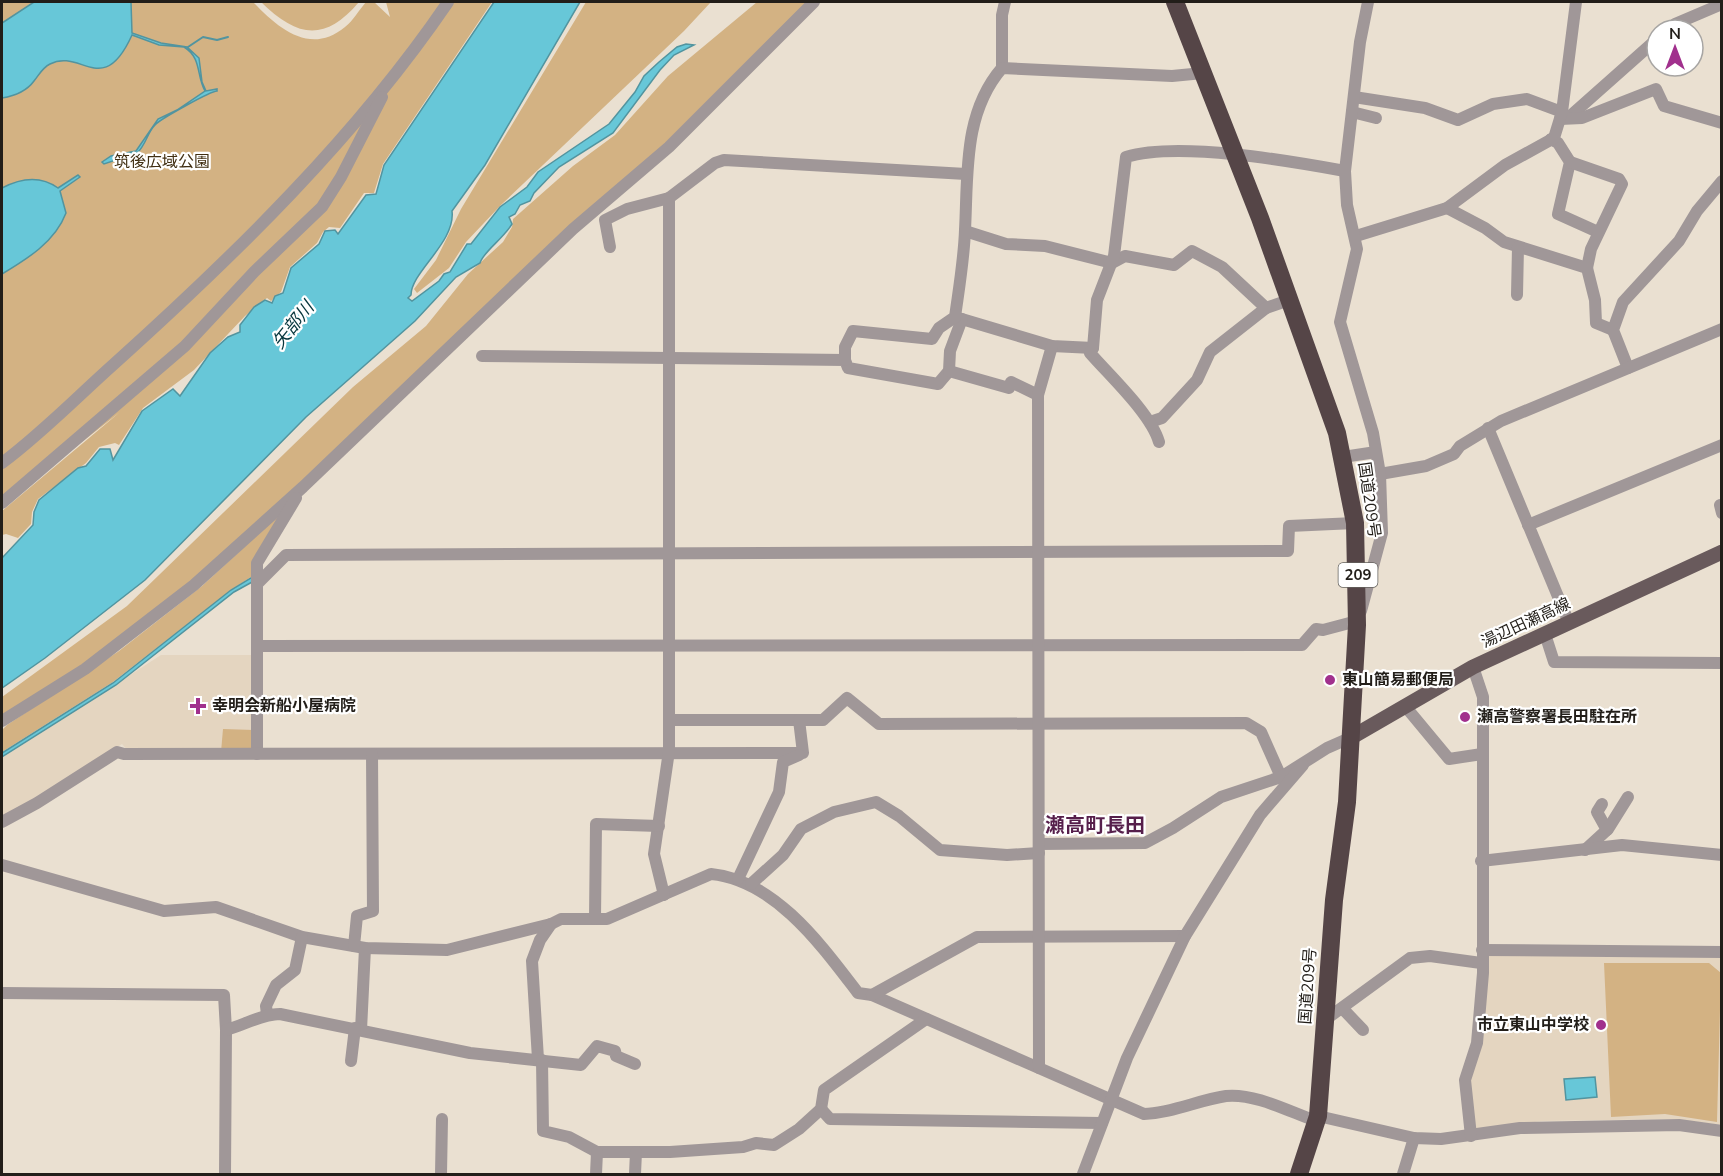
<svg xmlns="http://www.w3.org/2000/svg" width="1723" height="1176" viewBox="0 0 1723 1176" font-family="'Nunito Sans','Noto Sans JP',sans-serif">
<rect width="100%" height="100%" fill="#eae0d1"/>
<g fill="#e4d5c0">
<path d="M 161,655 L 253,655 L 254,749 L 129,752 L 122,744 L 2,820 L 2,758 Z"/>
<path d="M 1488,953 L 1721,955 L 1721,1125 L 1676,1119 L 1542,1121 L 1474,1130 L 1469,1086 Z"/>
</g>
<g fill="#d3b283">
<path d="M 2,2 L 253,2 C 278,28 310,56 345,27 C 353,21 359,10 366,2 L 374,2 L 390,17 L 386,2 L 492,2 L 383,164 L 374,193 L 364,193 L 340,228 L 329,227 L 323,232 L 317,243 L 290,267 L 281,292 L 271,301 L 267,298 L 245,316 L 194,370 L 143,408 L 119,445 L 115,443 L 99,447 L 86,463 L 38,499 L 32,512 L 31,524 L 18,538 L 6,534 L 2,535 L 2,511 L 120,412 L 2,505 Z"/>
<path d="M 261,2 L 359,2 C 324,43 297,37 261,2 Z"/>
<path d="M 586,2 L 711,2 L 684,31 L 501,205 L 466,242 L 449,268 L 417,293 L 414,289 L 436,260 L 461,209 Z"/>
<path d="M 757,2 L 812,2 L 787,29 L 269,517 L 95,660 L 2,720 L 2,697 L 127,606 L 353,387 L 426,326 L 468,274 L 503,242 L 512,227 L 513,219 L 573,166 L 615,135 L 668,76 Z"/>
<path d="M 291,504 L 254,575 L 231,590 L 113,682 L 2,752 L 2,730 L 7,725 L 119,651 L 202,586 Z"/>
<path d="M 223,729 L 254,730 L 254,749 L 221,752 Z"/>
<path d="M 1604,963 L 1709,963 L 1721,973 L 1717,1122 L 1665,1114 L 1611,1117 Z"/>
</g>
<g fill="#67c7d8" stroke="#52949f" stroke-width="1.5">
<path d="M 34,2 L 131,2 L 132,33 L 161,43 L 187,47 L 199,58 L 202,82 L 206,91 L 217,89 L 217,91 C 211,91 160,119 155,125 C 147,133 146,145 137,153 L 104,164 L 102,162 L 111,156 L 136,151 L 158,119 L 177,110 L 205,91 C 196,75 202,58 184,47 L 159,45 L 132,35 C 103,99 81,48 50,64 C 42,68 39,75 34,81 C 26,92 14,96 2,98 L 2,23 Z"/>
<path d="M 494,2 L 580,2 L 485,165 L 452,211 C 456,242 411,272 411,295 L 408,298 L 412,301 L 439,281 L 444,274 L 450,272 L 467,244 L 471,244 L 500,207 L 527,187 L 538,172 L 609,124 L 635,92 L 644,76 L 659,62 L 677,47 L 686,44 L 694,45 L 674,55 L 660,70 L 613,133 L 559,167 L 534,193 L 530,201 L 520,205 L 515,214 L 509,217 L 512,224 C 503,239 483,252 480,263 L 456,277 L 415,321 L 306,417 L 145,580 L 45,658 L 2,688 L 2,558 L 33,525 L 34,512 L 39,500 L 78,468 L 86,466 L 100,449 L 110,449 L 113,460 L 142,411 L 173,389 L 180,396 L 210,353 L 228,337 L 240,332 L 240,325 L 254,307 L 265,300 L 272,303 L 275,296 L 283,293 L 291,268 L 319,244 L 325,231 L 335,230 L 338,234 L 366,195 L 376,194 L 384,165 Z"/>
<path d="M 78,175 L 80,177 L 60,191 L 66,213 C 55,242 27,259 2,274 L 2,188 C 21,178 40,175 58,188 Z"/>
<path d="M 254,576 L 254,581 L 234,592 L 116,685 L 2,757 L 2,753 L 113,683 L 231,590 Z"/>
<path d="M 1595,1077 L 1597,1097 L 1566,1100 L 1564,1079 Z"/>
</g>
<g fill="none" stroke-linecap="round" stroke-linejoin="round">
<path stroke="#52949f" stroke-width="2" d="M 188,47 L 203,37 L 217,40 L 228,37"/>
<g stroke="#a09798" stroke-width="12">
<path d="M 1668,30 L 1675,24 L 1722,4"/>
<path d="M 1002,68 L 1002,15 L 1005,2"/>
<path d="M 1354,97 L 1425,108 L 1458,120 L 1493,104 L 1527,99 L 1562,112"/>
<path d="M 1352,112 L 1376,118"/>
<path d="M 1568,118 L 1657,39"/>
<path d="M 1560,119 L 1582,118 L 1656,89 L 1664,106 L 1722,123"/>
<path d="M 1551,139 L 1558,143 L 1570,162 L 1558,214 L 1598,232"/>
<path d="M 1570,162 L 1619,179 L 1622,184 L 1591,249 L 1587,268"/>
<path d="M 1447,208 L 1485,228 L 1504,242 L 1587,268 L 1595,300 L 1596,323 L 1613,330"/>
<path d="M 965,231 L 1006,244 L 1045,246 L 1112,263 L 1125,256 L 1174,265 L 1192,251 L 1222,267 L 1266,308 L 1289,300"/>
<path d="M 1356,236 L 1447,208 L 1505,165 L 1554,138 L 1562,112 L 1576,2"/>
<path d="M 610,247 L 605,220 L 627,209 L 669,198"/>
<path d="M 1517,295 L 1518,247"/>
<path d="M 955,317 L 1052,346 L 1093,348"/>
<path d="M 482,356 L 845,360 L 848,368 L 938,384 L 949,371 L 950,351 L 962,319"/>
<path d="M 845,360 L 845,347 L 853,331 L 932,339 L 939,328 L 955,317 C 959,288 964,259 965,230 C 968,174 963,113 1002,68 L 1172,76 L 1203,73"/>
<path d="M 1628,368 L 1613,330 L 1623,302 L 1679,241 L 1697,211 L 1722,181"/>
<path d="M 949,371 L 1009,388 L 1011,382 L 1038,395"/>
<path d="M 1150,422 L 1162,418 L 1197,380 L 1210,352 L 1266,308"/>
<path d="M 1488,428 L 1569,623"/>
<path d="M 1159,442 C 1151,414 1110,376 1090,353 L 1093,348 L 1097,300 L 1114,256 L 1126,157 C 1178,141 1290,161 1345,171"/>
<path d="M 1343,457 L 1376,452"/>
<path d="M 2,463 C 41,434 77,397 114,364 C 235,255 356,137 448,2"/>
<path d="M 1380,474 L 1426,466 L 1454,454 L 1460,446 L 1501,421 L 1722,329"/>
<path d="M 2,503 L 185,346 L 254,272 L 322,207 L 341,177 L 382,97"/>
<path d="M 1720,505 L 1722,513"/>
<path d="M 1528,525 L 1722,445"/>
<path d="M 259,582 L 286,555 L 1288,551 L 1289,526 L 1355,523"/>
<path d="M 1361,611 L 1382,533 L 1380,474 L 1373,433 L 1340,322 L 1357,249 L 1347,205 L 1345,171 L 1360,42 L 1368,2"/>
<path d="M 1545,634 L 1554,662 L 1722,663"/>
<path d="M 258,646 L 1302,645 L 1316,629 L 1323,630 L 1357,621"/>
<path d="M 1405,706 L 1449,759 L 1482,754"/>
<path d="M 669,720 L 799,720"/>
<path d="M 2,721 L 85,669 L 194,585 L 303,487 L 573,229 L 669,147 L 814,2"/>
<path d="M 257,754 L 257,563 L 296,498"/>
<path d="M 1602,804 L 1597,812 L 1607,830"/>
<path d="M 2,822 L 37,803 L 117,752 L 124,754 L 803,753 L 799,720 L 823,720 L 847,698 L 879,724 L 1246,723 L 1261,732 L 1281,777"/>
<path d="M 1039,844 L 1145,843 L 1173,828 L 1221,797 L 1281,777 L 1327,748 L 1352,737"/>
<path d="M 1585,850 L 1608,829 L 1628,797"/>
<path d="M 1481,861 L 1622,845 L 1722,855"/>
<path d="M 2,865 L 164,911 L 216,907 L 302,937 L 365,948 L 447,950 L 551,924 L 561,919 L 607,919 L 711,874 C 775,880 822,946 858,993 L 872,995 L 1144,1114 C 1173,1113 1198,1100 1226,1096 C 1255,1093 1290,1112 1316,1121"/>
<path d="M 738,879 L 779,792 L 783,762 L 799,755"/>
<path d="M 751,884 L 783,855 L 801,829 L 834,812 L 876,802 L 899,816 L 940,850 L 1007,855 L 1039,853"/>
<path d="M 664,895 L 654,854 L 669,751 L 669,198 L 715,163 L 724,160 L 966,174"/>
<path d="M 595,919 L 596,824 L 659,826"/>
<path d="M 354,946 L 357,916 L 373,911 L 372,754"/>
<path d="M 1482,950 L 1722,952"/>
<path d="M 2,993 L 224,995 L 226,1030 L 225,1174"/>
<path d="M 872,995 L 977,937 L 1185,936"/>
<path d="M 1342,1008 L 1363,1030"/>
<path d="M 267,1014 L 266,1006 L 276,985 L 295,970 L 302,937"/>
<path d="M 1325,1020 L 1410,958 L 1430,956 L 1481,963"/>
<path d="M 226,1030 C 244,1025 262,1014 280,1014 L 470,1053 L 581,1065 L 597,1046 L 615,1051 L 616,1056 L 635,1064"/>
<path d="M 361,1030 L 365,948"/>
<path d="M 538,1059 L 532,961 L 540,940 L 551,924"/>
<path d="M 542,1060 L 543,1131 L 569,1137 L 597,1152 L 670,1152 L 743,1147 L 756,1143 L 774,1145 L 799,1129 L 821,1109 L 824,1090 L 926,1019"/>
<path d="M 351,1061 L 355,1028"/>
<path d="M 1039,1068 L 1038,395 L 1052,346"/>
<path d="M 821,1109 L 830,1119 L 1102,1123"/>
<path d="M 1318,1116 L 1414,1138 L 1441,1139 L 1520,1128 L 1679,1125 L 1722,1131"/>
<path d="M 1471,1136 L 1465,1080 L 1477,1043 L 1483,973 L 1483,697 L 1473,667"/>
<path d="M 441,1174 L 442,1119"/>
<path d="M 596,1174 L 597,1152"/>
<path d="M 635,1174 L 636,1152"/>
<path d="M 1083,1174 L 1127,1058 L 1185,936 L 1260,815 L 1303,765"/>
<path d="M 1403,1174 L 1414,1138"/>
</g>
<path stroke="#695a5c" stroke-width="15" d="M 1352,737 L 1473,667 L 1722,552"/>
<path stroke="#554547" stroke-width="18" d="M 1175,2 L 1260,218 L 1337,433 L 1355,523 L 1357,625 L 1347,802 L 1334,900 L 1318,1116 L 1299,1174"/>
</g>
<g fill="#a1308d" stroke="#fff" stroke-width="2">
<circle cx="1330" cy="680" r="6"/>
<path d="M195 697h6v6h6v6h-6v6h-6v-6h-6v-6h6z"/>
<circle cx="1465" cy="717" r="6"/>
<circle cx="1601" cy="1025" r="6"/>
</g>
<g text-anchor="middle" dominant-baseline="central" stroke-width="4.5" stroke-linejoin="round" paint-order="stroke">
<rect fill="#fff" stroke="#64625e" stroke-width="1.5" x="1338.5" y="563" width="39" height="24" rx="4.5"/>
<g font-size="15" font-weight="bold" fill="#221e19">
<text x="1358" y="575">209</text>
</g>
<g font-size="16" fill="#412f13" stroke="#fff">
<text x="162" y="162">筑後広域公園</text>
</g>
<g font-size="16" fill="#221e19" stroke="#fff">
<text transform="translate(1369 500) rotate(82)">国道209号</text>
<text transform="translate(1526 623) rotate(-25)">湯辺田瀬高線</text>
<text transform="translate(1308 986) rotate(-86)">国道209号</text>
</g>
<g font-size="16" font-weight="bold" fill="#221e19" stroke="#fff" text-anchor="start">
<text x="1342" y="680">東山簡易郵便局</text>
<text x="212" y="706">幸明会新船小屋病院</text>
<text x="1477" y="717">瀬高警察署長田駐在所</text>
<text x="1589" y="1025" text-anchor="end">市立東山中学校</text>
</g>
<g font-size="18" font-style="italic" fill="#06363d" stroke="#fff">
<text transform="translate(293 325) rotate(-51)">矢部川</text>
</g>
<g font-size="20" font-weight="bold" fill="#561f4b" stroke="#fff">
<text x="1095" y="825">瀬高町長田</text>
</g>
</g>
<rect width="1723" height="1176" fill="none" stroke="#221e19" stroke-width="6"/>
<g transform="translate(1675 48)"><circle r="28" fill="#ffffff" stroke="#a7a5a3" stroke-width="1.5"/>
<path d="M0-4.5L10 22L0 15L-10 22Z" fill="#a1308d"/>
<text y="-9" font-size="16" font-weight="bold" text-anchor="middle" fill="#221e19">N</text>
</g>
</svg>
